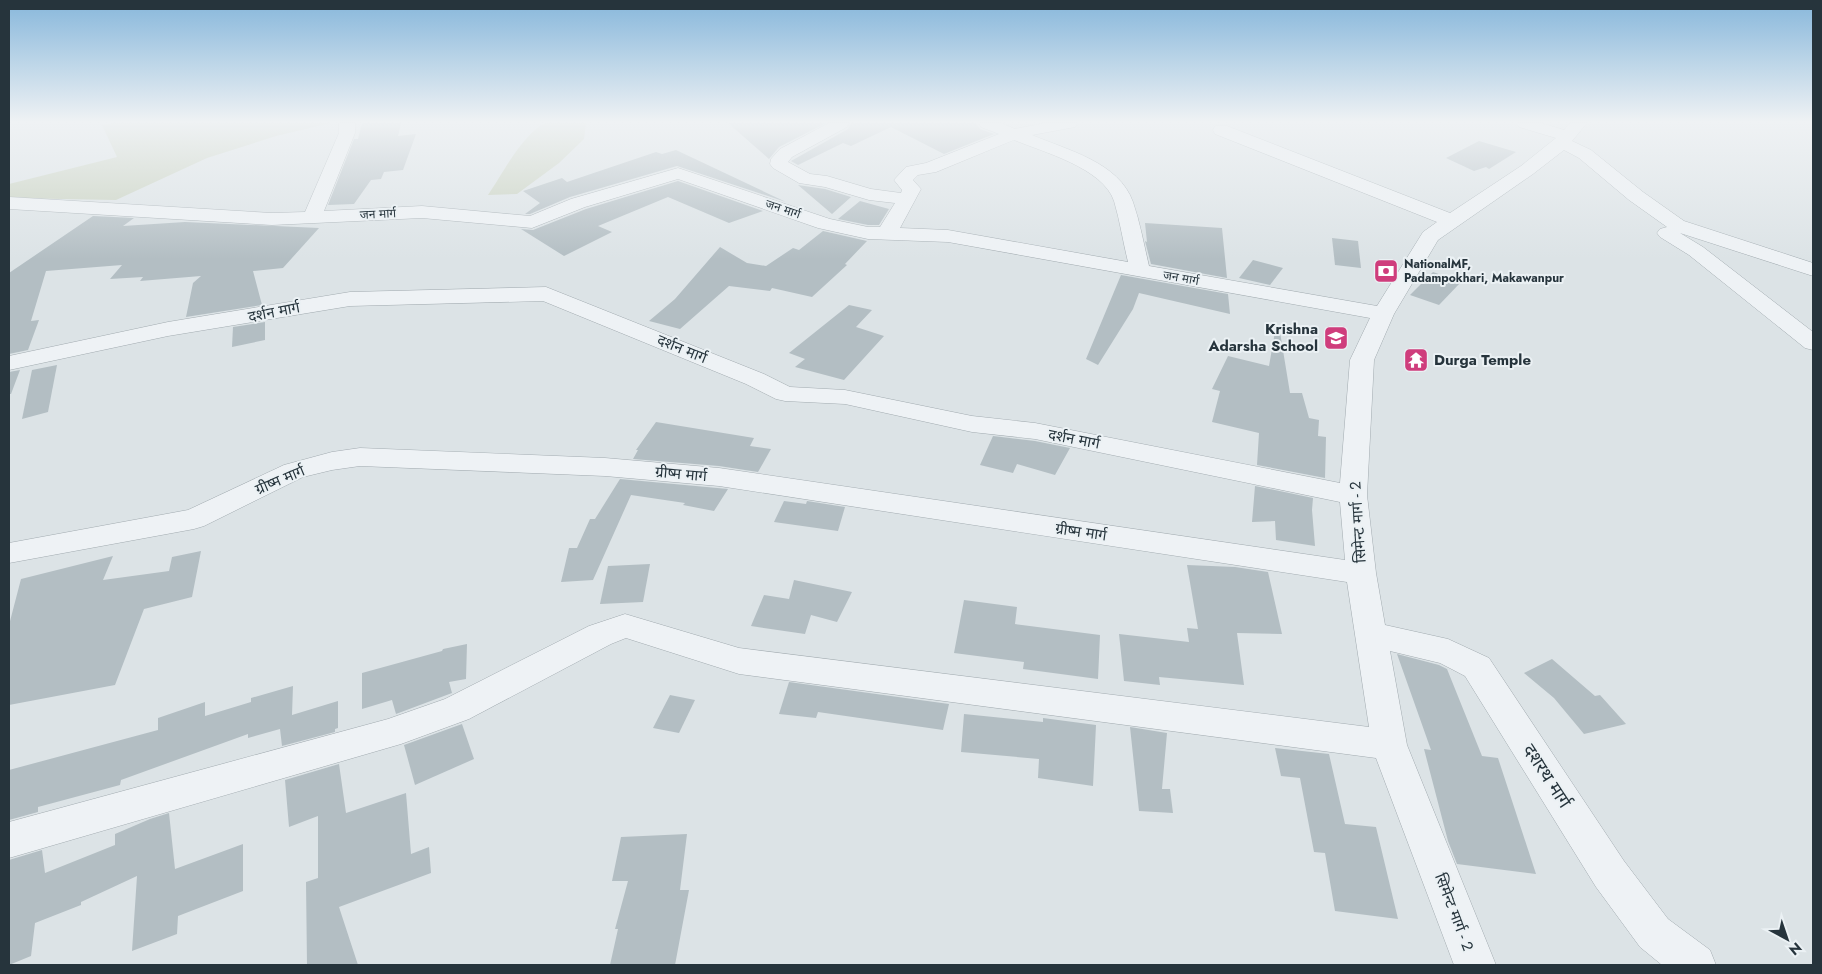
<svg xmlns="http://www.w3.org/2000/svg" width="1822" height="974" viewBox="0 0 1822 974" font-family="Jost,'Noto Sans Devanagari',sans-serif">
<rect width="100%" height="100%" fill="#dce3e6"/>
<g fill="#c7d0bd">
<path d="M 113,123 L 331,123 L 276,136 L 207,158 L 116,200 L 9,198 L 9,184 L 117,157 L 102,125 Z"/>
<path d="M 545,123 L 586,123 L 584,139 L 559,163 L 517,194 L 488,195 C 503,173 522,135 545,123 Z"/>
</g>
<g fill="#b3bec3">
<path d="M 362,123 L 401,123 L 398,136 L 416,134 L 403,170 L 384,172 L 381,179 L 371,180 L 354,204 L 328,205 L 354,139 L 358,139 Z"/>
<path d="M 728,123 L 826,123 L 779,147 L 769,159 Z"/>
<path d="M 851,123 L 976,123 L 980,129 L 994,134 L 944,154 L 891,127 L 851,146 L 843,143 L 798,165 L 791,161 L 848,129 Z"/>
<path d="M 1479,141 L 1516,152 L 1489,169 L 1486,167 L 1474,171 L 1446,158 Z"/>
<path d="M 676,150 L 786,202 L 677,166 L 570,197 L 530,214 L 525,214 L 540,203 L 523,191 L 562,178 L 567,182 L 656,152 L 662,154 Z"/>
<path d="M 678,181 L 763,211 L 729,223 L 668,197 L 598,226 L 612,232 L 564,256 L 521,229 L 533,230 L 586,209 Z"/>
<path d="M 798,185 L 825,189 L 851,197 L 832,214 Z"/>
<path d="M 860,201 L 889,209 L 879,225 L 868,225 L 838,219 Z"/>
<path d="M 93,216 L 134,218 L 123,226 L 185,222 L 319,228 L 283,268 L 253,271 L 262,305 L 186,317 L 193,283 L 201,276 L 140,281 L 143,277 L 110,279 L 122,265 L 46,271 L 31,321 L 39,320 L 28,350 L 9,354 L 9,273 Z"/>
<path d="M 1145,223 L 1222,228 L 1227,278 L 1151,264 L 1145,241 L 1147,242 Z"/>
<path d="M 823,231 L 867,241 L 845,264 L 847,265 L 812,297 L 772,288 L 770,291 L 729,286 L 680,329 L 649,321 L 675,299 L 720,247 L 747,263 L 766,266 L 793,248 L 799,250 Z"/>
<path d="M 1332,238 L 1358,241 L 1361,268 L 1335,265 Z"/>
<path d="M 1253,260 L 1283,268 L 1270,285 L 1239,278 Z"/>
<path d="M 1433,272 L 1461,282 L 1439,305 L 1410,295 Z"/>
<path d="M 1121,275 L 1228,294 L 1230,314 L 1139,293 L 1133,309 L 1098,365 L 1086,359 Z"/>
<path d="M 849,305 L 872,310 L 856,327 L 884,336 L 844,380 L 795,367 L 805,359 L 789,353 Z"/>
<path d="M 265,322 L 265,340 L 232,347 L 233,327 Z"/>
<path d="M 1276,326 L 1279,326 L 1290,393 L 1302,393 L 1309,418 L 1319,420 L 1318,436 L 1326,437 L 1325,478 L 1257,465 L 1259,433 L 1212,422 L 1220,391 L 1212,389 L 1228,356 L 1269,366 Z"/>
<path d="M 57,365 L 48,412 L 22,419 L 32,370 Z"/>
<path d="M 20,370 L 11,394 L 9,394 L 9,372 Z"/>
<path d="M 656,422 L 754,438 L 750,446 L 771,449 L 758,472 L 719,466 L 633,459 L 638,450 L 636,450 Z"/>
<path d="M 993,436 L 1035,441 L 1070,448 L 1055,475 L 1017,464 L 1013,473 L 980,465 Z"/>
<path d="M 620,479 L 728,489 L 714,511 L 683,505 L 685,503 L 631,495 L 593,580 L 561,582 L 569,548 L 577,548 L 590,519 L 595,519 Z"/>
<path d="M 1255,486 L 1313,498 L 1312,510 L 1315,546 L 1276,540 L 1275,521 L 1252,522 Z"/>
<path d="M 784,501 L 806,504 L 807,501 L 845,507 L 838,531 L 774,522 Z"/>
<path d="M 201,551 L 192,597 L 144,609 L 115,685 L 9,705 L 9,625 L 21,579 L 113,556 L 103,580 L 169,571 L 172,557 Z"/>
<path d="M 650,564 L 643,602 L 600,604 L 608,566 Z"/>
<path d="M 1187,565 L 1235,567 L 1268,572 L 1282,634 L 1237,633 L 1244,685 L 1159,677 L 1160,685 L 1124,681 L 1119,634 L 1189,642 L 1187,628 L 1198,629 Z"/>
<path d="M 794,580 L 852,592 L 837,622 L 811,615 L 805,634 L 751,626 L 764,595 L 789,599 Z"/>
<path d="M 964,600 L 1017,607 L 1015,624 L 1100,635 L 1098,679 L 1023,669 L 1024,662 L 954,653 Z"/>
<path d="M 467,644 L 466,679 L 449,682 L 452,693 L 396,714 L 392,700 L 362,709 L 362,673 L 442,651 L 443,649 Z"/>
<path d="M 1397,654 L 1439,665 L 1447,669 L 1482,756 L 1498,758 L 1536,874 L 1457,864 L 1448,841 L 1424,749 L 1431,750 Z"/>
<path d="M 1552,659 L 1595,696 L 1600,695 L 1626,724 L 1584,734 L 1554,698 L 1524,673 Z"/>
<path d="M 789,682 L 949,704 L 943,730 L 818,712 L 816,718 L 779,714 Z"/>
<path d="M 293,686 L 292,715 L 338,701 L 338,728 L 335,729 L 335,732 L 282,746 L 280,729 L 248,738 L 248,734 L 121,780 L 120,785 L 38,807 L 38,812 L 9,820 L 9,770 L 158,730 L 158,718 L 205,702 L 205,716 L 251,702 L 251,698 Z"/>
<path d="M 670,695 L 695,700 L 679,733 L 653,728 Z"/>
<path d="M 964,714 L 1043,722 L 1043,718 L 1096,725 L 1093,786 L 1038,778 L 1039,759 L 961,752 Z"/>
<path d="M 462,724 L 474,759 L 415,785 L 404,745 Z"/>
<path d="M 1130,727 L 1167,733 L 1162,789 L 1170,789 L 1173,813 L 1139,811 Z"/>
<path d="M 1275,748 L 1329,754 L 1345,824 L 1376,827 L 1398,919 L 1335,911 L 1325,853 L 1314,852 L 1300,778 L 1281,776 Z"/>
<path d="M 339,764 L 346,813 L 406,793 L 411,854 L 429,847 L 431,873 L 339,907 L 358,965 L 307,965 L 306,882 L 318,878 L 318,816 L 289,827 L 285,780 Z"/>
<path d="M 169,813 L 175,869 L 243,844 L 243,891 L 178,916 L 177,934 L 132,951 L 137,876 L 81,902 L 81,905 L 35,923 L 31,956 L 9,965 L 9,860 L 42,850 L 45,873 L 115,845 L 115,834 L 150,819 Z"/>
<path d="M 687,834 L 680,890 L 689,890 L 675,965 L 610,965 L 618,929 L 615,929 L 628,881 L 612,881 L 621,837 Z"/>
</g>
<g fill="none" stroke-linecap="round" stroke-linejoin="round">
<defs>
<path id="street" d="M 339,123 L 355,123 L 355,133 L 324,211 L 422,206 L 530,216 L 571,199 L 678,168 L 830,219 L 868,227 L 880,227 L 895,203 L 869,200 L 825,187 L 799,183 L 773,168 L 770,164 L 771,159 L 780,149 L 829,123 L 849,123 L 847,127 L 792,157 L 788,162 L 810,174 L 827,176 L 871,189 L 901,193 L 902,190 L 894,180 L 906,167 L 926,163 L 999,134 L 981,127 L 979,123 L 1001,123 L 1015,129 L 1045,123 L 1077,123 L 1075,127 L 1032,135 C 1067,150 1119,162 1133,202 C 1140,222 1144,245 1149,266 L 1377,306 L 1423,232 L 1437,222 L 1215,134 L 1213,130 L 1215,126 L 1227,126 L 1450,213 L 1521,166 L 1556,138 L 1519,127 L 1517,123 L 1541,123 L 1564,130 L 1570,123 L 1587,123 L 1572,141 L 1591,150 L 1643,192 L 1684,221 L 1813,263 L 1813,276 L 1680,233 L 1703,247 L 1813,332 L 1813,350 L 1805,348 L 1689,255 L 1660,237 L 1657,233 L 1660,229 L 1667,227 L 1629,200 L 1579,158 L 1564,150 L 1533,174 L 1438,240 L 1394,314 L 1374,360 L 1367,495 L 1376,573 L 1385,625 L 1448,639 L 1489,658 L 1624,861 L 1668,919 L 1710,950 L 1716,965 L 1662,965 L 1640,947 L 1596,887 L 1465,676 L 1440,663 L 1390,651 L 1407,745 L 1496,965 L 1454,965 L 1376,758 L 739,674 L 626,638 L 611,644 L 469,719 L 401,744 L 9,858 L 9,822 L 388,719 L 445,699 L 589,626 L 625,614 L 739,648 L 1369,727 L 1347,582 L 719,486 L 605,476 L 360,466 L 332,470 L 303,477 L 204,526 L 194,529 L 9,563 L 9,543 L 188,510 L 284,465 L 332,452 L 360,448 L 605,458 L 719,468 L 1345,560 L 1340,502 L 1035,439 L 972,432 L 845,404 L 785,401 L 776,399 L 746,384 L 543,301 L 350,306 L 168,336 L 9,370 L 9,356 L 168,322 L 350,292 L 546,287 L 764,374 L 790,387 L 845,390 L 972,416 L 1035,423 L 1340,483 L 1350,360 L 1370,318 L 948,242 L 868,239 L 818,228 L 678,179 L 585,207 L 532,228 L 422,218 L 272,225 L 9,209 L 9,197 L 272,213 L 305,212 L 339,133 ZM 1014,140 C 1043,152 1103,168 1114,201 C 1120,221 1123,242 1128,262 L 948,230 L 900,228 L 921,189 L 913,180 L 918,175 L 936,172 Z"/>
</defs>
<use href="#street" stroke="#a2abb0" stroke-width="1"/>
<use href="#street" fill="#eef2f5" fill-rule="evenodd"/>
</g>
<linearGradient id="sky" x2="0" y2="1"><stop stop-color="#87b7db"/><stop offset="0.47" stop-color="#eff2f4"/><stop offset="1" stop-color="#eff2f4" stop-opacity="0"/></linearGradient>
<rect width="1822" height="259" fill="url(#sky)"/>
<defs>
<symbol id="bank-square" viewBox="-11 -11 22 22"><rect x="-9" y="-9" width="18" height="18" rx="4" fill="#cf3d7c" stroke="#ebf1f4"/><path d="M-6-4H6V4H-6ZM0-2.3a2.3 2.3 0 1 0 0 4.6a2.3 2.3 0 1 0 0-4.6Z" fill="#fff"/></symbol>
<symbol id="school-square" viewBox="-11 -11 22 22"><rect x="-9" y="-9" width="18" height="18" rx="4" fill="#cf3d7c" stroke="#ebf1f4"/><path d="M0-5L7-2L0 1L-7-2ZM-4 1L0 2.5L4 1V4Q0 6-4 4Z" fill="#fff"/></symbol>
<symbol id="temple-square" viewBox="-11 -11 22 22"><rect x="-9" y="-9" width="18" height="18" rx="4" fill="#cf3d7c" stroke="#ebf1f4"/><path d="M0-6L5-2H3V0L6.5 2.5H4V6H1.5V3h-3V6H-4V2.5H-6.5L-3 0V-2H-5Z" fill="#fff"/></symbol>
</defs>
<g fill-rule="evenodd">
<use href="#bank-square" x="1372" y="257" width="28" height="28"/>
<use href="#school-square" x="1322" y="324" width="28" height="28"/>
<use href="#temple-square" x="1402" y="346" width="28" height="28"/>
</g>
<g text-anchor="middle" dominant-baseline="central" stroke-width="4" stroke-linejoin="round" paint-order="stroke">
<g font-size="12" fill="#26343c" stroke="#ebf1f4">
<text transform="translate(783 209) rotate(19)">जन मार्ग</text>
<text transform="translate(378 214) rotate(-3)">जन मार्ग</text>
<text transform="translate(1181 278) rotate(10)">जन मार्ग</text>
</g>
<g font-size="12" font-weight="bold" fill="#26343c" stroke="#ebf1f4" text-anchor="start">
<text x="1404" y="264">NationalMF,<tspan x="1404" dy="14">Padampokhari, Makawanpur</tspan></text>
</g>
<g font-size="15" fill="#26343c" stroke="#ebf1f4">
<text transform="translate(274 312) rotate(-11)">दर्शन मार्ग</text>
<text transform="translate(682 349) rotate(22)">दर्शन मार्ग</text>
<text transform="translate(1074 439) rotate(11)">दर्शन मार्ग</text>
<text transform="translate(681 474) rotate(5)">ग्रीष्म मार्ग</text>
<text transform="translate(280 480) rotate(-23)">ग्रीष्म मार्ग</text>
<text transform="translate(1358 522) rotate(-94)">सिमेन्ट मार्ग - 2</text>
<text transform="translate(1081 532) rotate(8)">ग्रीष्म मार्ग</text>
<text transform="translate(1454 912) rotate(69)">सिमेन्ट मार्ग - 2</text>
</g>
<g font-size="15" font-weight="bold" fill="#26343c" stroke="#ebf1f4" text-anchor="end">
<text x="1318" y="329">Krishna<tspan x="1318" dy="17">Adarsha School</tspan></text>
<text x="1434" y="360" text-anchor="start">Durga Temple</text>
</g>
<g font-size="18" fill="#26343c" stroke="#ebf1f4">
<text transform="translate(1547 776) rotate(57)">दशरथ मार्ग</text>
</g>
</g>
<rect width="1822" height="974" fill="none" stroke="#26343c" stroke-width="20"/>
<g transform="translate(1787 939) rotate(140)" stroke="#ebf1f4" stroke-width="4" paint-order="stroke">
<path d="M0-4L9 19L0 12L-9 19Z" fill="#26343c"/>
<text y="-8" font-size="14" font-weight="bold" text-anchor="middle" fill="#26343c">N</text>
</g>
</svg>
